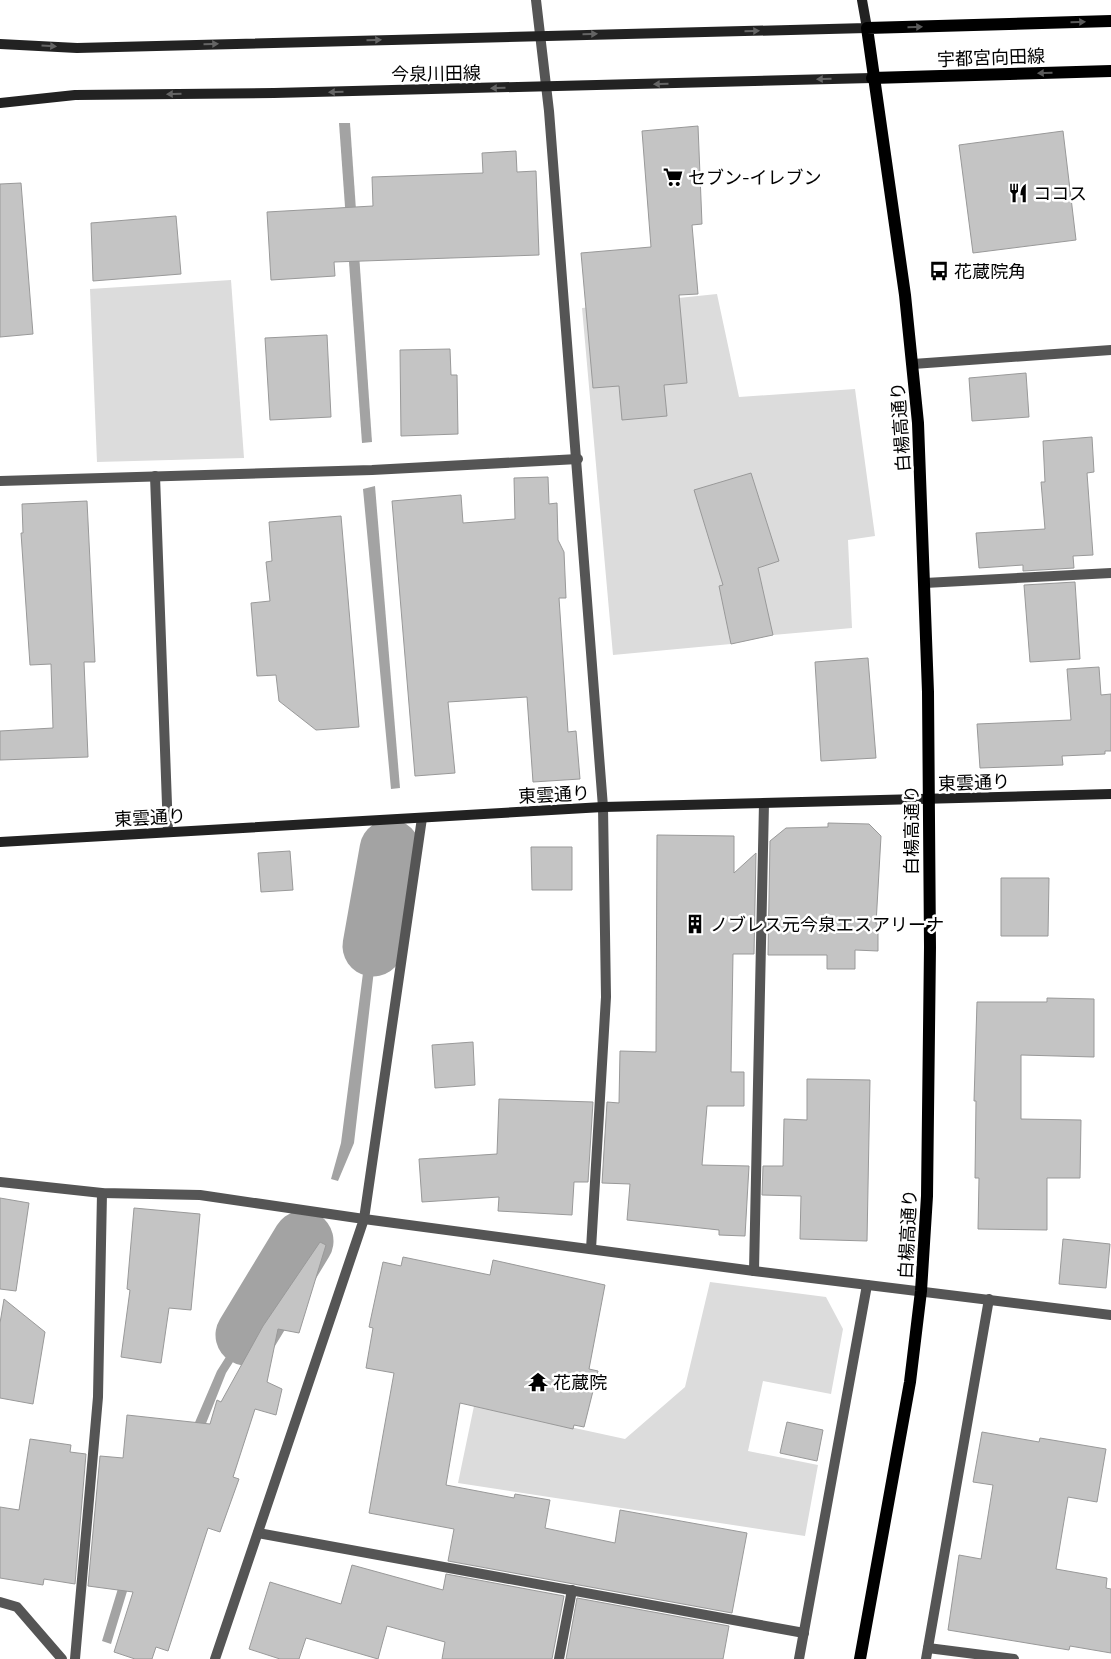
<svg xmlns="http://www.w3.org/2000/svg" width="1111" height="1659" viewBox="0 0 1111 1659" font-family="Commissioner,'Noto Sans JP',sans-serif">
<rect width="100%" height="100%" fill="#fff"/>
<g fill="#dcdcdc">
<path d="M 231,280 L 244,458 L 97,462 L 90,289 Z"/>
<path d="M 717,294 L 739,397 L 855,389 L 875,536 L 848,540 L 852,628 L 773,635 L 731,644 L 613,655 L 582,308 Z"/>
<path d="M 710,1282 L 826,1297 L 843,1329 L 831,1394 L 763,1381 L 748,1451 L 818,1465 L 805,1536 L 458,1483 L 474,1406 L 625,1439 L 685,1387 Z"/>
</g>
<g fill="#a3a3a3">
<path d="M 339,123 L 350,123 L 372,442 L 362,443 Z"/>
<path d="M 375,486 L 400,788 L 391,789 L 363,489 Z"/>
<path d="M 385,860 L 392,866 L 374,970 L 354,1143 L 338,1181 L 331,1179 L 341,1143 L 363,973 Z"/>
<path d="M 288,1259 L 294,1266 L 226,1373 L 203,1431 L 142,1542 L 111,1644 L 102,1641 L 134,1536 L 169,1483 L 217,1371 Z"/>
</g>
<g fill="none" stroke-linecap="round" stroke-linejoin="round">
<g stroke="#a3a3a3" stroke-width="61">
<path d="M 373,946 L 390,850"/>
<path d="M 246,1335 L 303,1241"/>
</g>
</g>
<g fill="#c4c4c4" stroke="#999">
<path d="M 698,126 L 702,224 L 692,225 L 698,294 L 679,295 L 687,383 L 664,385 L 667,416 L 622,420 L 619,386 L 593,388 L 581,253 L 651,247 L 642,131 Z"/>
<path d="M 1063,131 L 1076,240 L 973,253 L 959,145 Z"/>
<path d="M 516,151 L 517,172 L 536,171 L 539,255 L 334,262 L 335,276 L 271,280 L 267,212 L 373,206 L 372,177 L 483,173 L 482,153 Z"/>
<path d="M 21,183 L 33,334 L 0,337 L 0,184 Z"/>
<path d="M 176,216 L 181,274 L 93,281 L 91,223 Z"/>
<path d="M 327,335 L 331,417 L 270,420 L 265,338 Z"/>
<path d="M 450,349 L 451,375 L 457,375 L 458,434 L 401,436 L 400,350 Z"/>
<path d="M 1026,373 L 1029,417 L 972,421 L 969,378 Z"/>
<path d="M 1092,437 L 1094,472 L 1087,473 L 1093,555 L 1073,556 L 1074,568 L 1023,571 L 1023,565 L 979,568 L 976,533 L 1045,529 L 1041,482 L 1045,482 L 1043,441 Z"/>
<path d="M 751,473 L 779,561 L 758,568 L 773,635 L 731,644 L 719,586 L 723,585 L 694,490 Z"/>
<path d="M 548,477 L 549,504 L 557,503 L 558,540 L 564,552 L 566,598 L 559,598 L 568,732 L 576,731 L 580,779 L 533,782 L 527,697 L 448,702 L 455,773 L 415,776 L 392,501 L 461,495 L 463,523 L 515,519 L 514,478 Z"/>
<path d="M 87,501 L 95,662 L 84,662 L 88,757 L 0,760 L 0,731 L 53,728 L 51,664 L 30,665 L 21,533 L 23,533 L 22,504 Z"/>
<path d="M 341,516 L 359,727 L 316,730 L 279,701 L 276,675 L 257,676 L 251,603 L 270,601 L 266,562 L 272,561 L 269,522 Z"/>
<path d="M 1075,582 L 1080,659 L 1030,662 L 1024,585 Z"/>
<path d="M 868,658 L 876,758 L 821,761 L 815,662 Z"/>
<path d="M 1099,667 L 1101,695 L 1111,694 L 1111,751 L 1105,751 L 1105,754 L 1062,756 L 1063,765 L 980,768 L 977,724 L 1071,720 L 1067,669 Z"/>
<path d="M 828,823 L 869,824 L 881,836 L 876,924 L 878,924 L 878,951 L 855,950 L 855,969 L 827,969 L 827,955 L 768,955 L 770,841 L 786,828 L 828,827 Z"/>
<path d="M 657,835 L 734,836 L 734,873 L 756,853 L 754,954 L 733,954 L 731,1072 L 744,1072 L 744,1106 L 707,1106 L 702,1165 L 749,1166 L 745,1236 L 719,1235 L 719,1230 L 627,1220 L 630,1184 L 602,1183 L 607,1102 L 619,1103 L 620,1051 L 656,1052 Z"/>
<path d="M 531,847 L 572,847 L 572,890 L 532,890 Z"/>
<path d="M 290,851 L 293,890 L 261,892 L 258,853 Z"/>
<path d="M 1001,878 L 1049,878 L 1048,936 L 1001,936 Z"/>
<path d="M 1047,998 L 1094,999 L 1094,1057 L 1021,1055 L 1021,1119 L 1081,1120 L 1080,1178 L 1047,1178 L 1047,1230 L 978,1229 L 979,1178 L 975,1178 L 976,1101 L 974,1101 L 977,1002 L 1047,1002 Z"/>
<path d="M 473,1042 L 475,1085 L 435,1088 L 432,1045 Z"/>
<path d="M 807,1079 L 870,1080 L 867,1241 L 800,1239 L 801,1196 L 762,1195 L 763,1166 L 783,1166 L 784,1119 L 807,1120 Z"/>
<path d="M 499,1099 L 593,1102 L 588,1182 L 574,1182 L 572,1215 L 498,1211 L 499,1197 L 422,1202 L 419,1159 L 497,1154 Z"/>
<path d="M 0,1198 L 29,1203 L 16,1291 L 0,1289 Z"/>
<path d="M 134,1208 L 200,1214 L 191,1310 L 169,1308 L 161,1363 L 121,1357 L 130,1290 L 127,1289 Z"/>
<path d="M 1063,1239 L 1110,1244 L 1106,1288 L 1059,1284 Z"/>
<path d="M 320,1242 L 326,1245 L 299,1333 L 278,1329 L 267,1382 L 282,1389 L 276,1415 L 255,1409 L 233,1477 L 239,1479 L 220,1532 L 208,1528 L 168,1651 L 156,1647 L 152,1659 L 135,1659 L 114,1652 L 133,1592 L 88,1586 L 100,1456 L 123,1458 L 127,1415 L 210,1424 L 217,1400 L 221,1402 L 263,1326 Z"/>
<path d="M 403,1257 L 490,1275 L 493,1260 L 605,1285 L 589,1369 L 598,1371 L 584,1427 L 574,1425 L 573,1429 L 460,1403 L 446,1485 L 514,1498 L 515,1494 L 550,1500 L 545,1528 L 615,1543 L 620,1510 L 747,1533 L 732,1613 L 448,1561 L 454,1529 L 369,1513 L 394,1373 L 366,1368 L 373,1328 L 369,1327 L 383,1262 L 401,1266 Z"/>
<path d="M 4,1299 L 45,1332 L 33,1404 L 0,1398 L 0,1323 Z"/>
<path d="M 787,1422 L 823,1430 L 817,1461 L 780,1453 Z"/>
<path d="M 982,1432 L 1039,1442 L 1040,1438 L 1106,1449 L 1097,1502 L 1068,1497 L 1056,1569 L 1107,1578 L 1106,1588 L 1111,1589 L 1111,1653 L 1070,1646 L 1069,1650 L 948,1630 L 959,1555 L 981,1559 L 993,1485 L 973,1482 Z"/>
<path d="M 30,1439 L 71,1445 L 70,1452 L 86,1454 L 75,1584 L 44,1579 L 43,1585 L 0,1578 L 0,1507 L 19,1510 Z"/>
<path d="M 352,1565 L 443,1590 L 446,1574 L 564,1596 L 552,1659 L 442,1659 L 445,1642 L 387,1626 L 378,1659 L 306,1638 L 299,1659 L 280,1659 L 249,1649 L 270,1582 L 341,1604 Z"/>
<path d="M 577,1598 L 729,1626 L 723,1659 L 566,1659 Z"/>
</g>
<g fill="none" stroke-linecap="round" stroke-linejoin="round">
<path stroke="#555" stroke-width="10" d="M 559,1659 L 572,1590"/>
<g stroke="#555" stroke-width="10">
<path d="M 536,0 L 549,111 L 603,807 L 606,997 L 591,1249"/>
<path d="M 913,364 L 1111,350"/>
<path d="M 155,476 L 168,832"/>
<path d="M 0,481 L 372,470 L 578,459"/>
<path d="M 925,583 L 1111,573"/>
<path d="M 422,818 L 364,1219 L 754,1271 L 1111,1315"/>
<path d="M 0,1182 L 102,1193 L 200,1195 L 364,1219 L 215,1659"/>
<path d="M 754,1271 L 764,803"/>
<path d="M 258,1533 L 804,1633"/>
<path d="M 0,1602 L 17,1607 L 62,1659"/>
<path d="M 928,1648 L 1014,1659"/>
<path d="M 75,1659 L 98,1397 L 102,1193"/>
<path d="M 799,1659 L 867,1285"/>
<path d="M 926,1659 L 989,1299"/>
</g>
<g stroke="#222" stroke-width="10">
<path d="M 0,44 L 77,48 L 867,28 L 862,0"/>
<path d="M 0,103 L 75,95 L 274,93 L 872,78"/>
<path d="M 0,842 L 603,807 L 1111,794"/>
</g>
<g stroke="#000" stroke-width="12">
<path d="M 872,78 L 1111,71"/>
<path d="M 860,1659 L 910,1382 L 921,1291 L 927,1196 L 930,947 L 928,692 L 918,423 L 905,295 L 867,28 L 1111,21"/>
</g>
</g>
<defs><path id="oneway-solid" d="M-6-.8H1V-3.2L6.5 0L1 3.2V.8H-6Z" transform="scale(1.25)"/></defs>
<g fill="#595959">
<use href="#oneway-solid" transform="translate(1078 22) rotate(-2)"/>
<use href="#oneway-solid" transform="translate(915 27) rotate(-2)"/>
<use href="#oneway-solid" transform="translate(1045 73) rotate(178)"/>
</g>
<g fill="#646464">
<use href="#oneway-solid" transform="translate(752 31) rotate(-1)"/>
<use href="#oneway-solid" transform="translate(590 34) rotate(-1)"/>
<use href="#oneway-solid" transform="translate(374 40) rotate(-2)"/>
<use href="#oneway-solid" transform="translate(211 44) rotate(-2)"/>
<use href="#oneway-solid" transform="translate(49 46) rotate(3)"/>
<use href="#oneway-solid" transform="translate(824 79) rotate(179)"/>
<use href="#oneway-solid" transform="translate(661 84) rotate(178)"/>
<use href="#oneway-solid" transform="translate(498 88) rotate(179)"/>
<use href="#oneway-solid" transform="translate(336 92) rotate(179)"/>
<use href="#oneway-solid" transform="translate(174 94) rotate(179)"/>
</g>
<defs>
<symbol id="supermarket-bare" viewBox="-9 -9 18 18"><path d="M-6-5.5h2.5l.6 2H6L4.5 2H-2.5L-4.4-4H-6ZM-1.5 3.2a1.3 1.3 0 1 0 .1 0ZM3 3.2a1.3 1.3 0 1 0 .1 0Z" fill="#000" stroke="#fff" stroke-width="2.5" paint-order="stroke"/></symbol>
<symbol id="restaurant-bare" viewBox="-9 -9 18 18"><path d="M-5-6h1v4h1v-4h1v4h1v-4h1v5L-1.5 .5V6h-2V.5L-5-1ZM5-6V6H3V1.5H1.5Q1.5-4 5-6Z" fill="#000" stroke="#fff" stroke-width="2.5" paint-order="stroke"/></symbol>
<symbol id="bus-bare" viewBox="-9 -9 18 18"><path d="M-5-6H5V4H4V6H2V4H-2V6H-4V4H-5ZM-3.5-4V0h7V-4ZM-3.5 1.2v1.5H-2V1.2ZM2 1.2v1.5H3.5V1.2Z" fill="#000" stroke="#fff" stroke-width="2.5" paint-order="stroke"/></symbol>
<symbol id="building-bare" viewBox="-9 -9 18 18"><path d="M-4-6H4V6H1V3H-1V6H-4ZM-2.5-4.3h1.7v1.8h-1.7ZM.8-4.3h1.7v1.8H.8ZM-2.5-1h1.7V.8h-1.7ZM.8-1h1.7V.8H.8Z" fill="#000" stroke="#fff" stroke-width="2.5" paint-order="stroke"/></symbol>
<symbol id="temple-bare" viewBox="-9 -9 18 18"><path d="M0-6L5-2H3V0L6.5 2.5H4V6H1.5V3h-3V6H-4V2.5H-6.5L-3 0V-2H-5Z" fill="#000" stroke="#fff" stroke-width="2.5" paint-order="stroke"/></symbol>
</defs>
<g fill-rule="evenodd">
<use href="#supermarket-bare" x="659" y="163" width="28" height="28"/>
<use href="#restaurant-bare" x="1004" y="179" width="28" height="28"/>
<use href="#bus-bare" x="925" y="257" width="28" height="28"/>
<use href="#building-bare" x="681" y="910" width="28" height="28"/>
<use href="#temple-bare" x="524" y="1368" width="28" height="28"/>
</g>
<g text-anchor="middle" dominant-baseline="central" stroke-width="5" stroke-linejoin="round" paint-order="stroke">
<g font-size="18" fill="#000" stroke="#fff">
<text transform="translate(991 57) rotate(-2)">宇都宮向田線</text>
<text transform="translate(436 73) rotate(-1)">今泉川田線</text>
<text transform="translate(900 427) rotate(-94)">白楊高通り</text>
<text transform="translate(974 782) rotate(-2)">東雲通り</text>
<text transform="translate(554 794) rotate(-3)">東雲通り</text>
<text transform="translate(150 817) rotate(-3)">東雲通り</text>
<text transform="translate(911 830) rotate(-90)">白楊高通り</text>
<text transform="translate(907 1234) rotate(-87)">白楊高通り</text>
</g>
<g font-size="18" fill="#000" stroke="#fff" text-anchor="start">
<text x="688" y="177">セブン-イレブン</text>
<text x="1033" y="193">ココス</text>
<text x="954" y="271">花蔵院角</text>
<text x="710" y="924">ノブレス元今泉エスアリーナ</text>
<text x="553" y="1382">花蔵院</text>
</g>
</g>
</svg>
